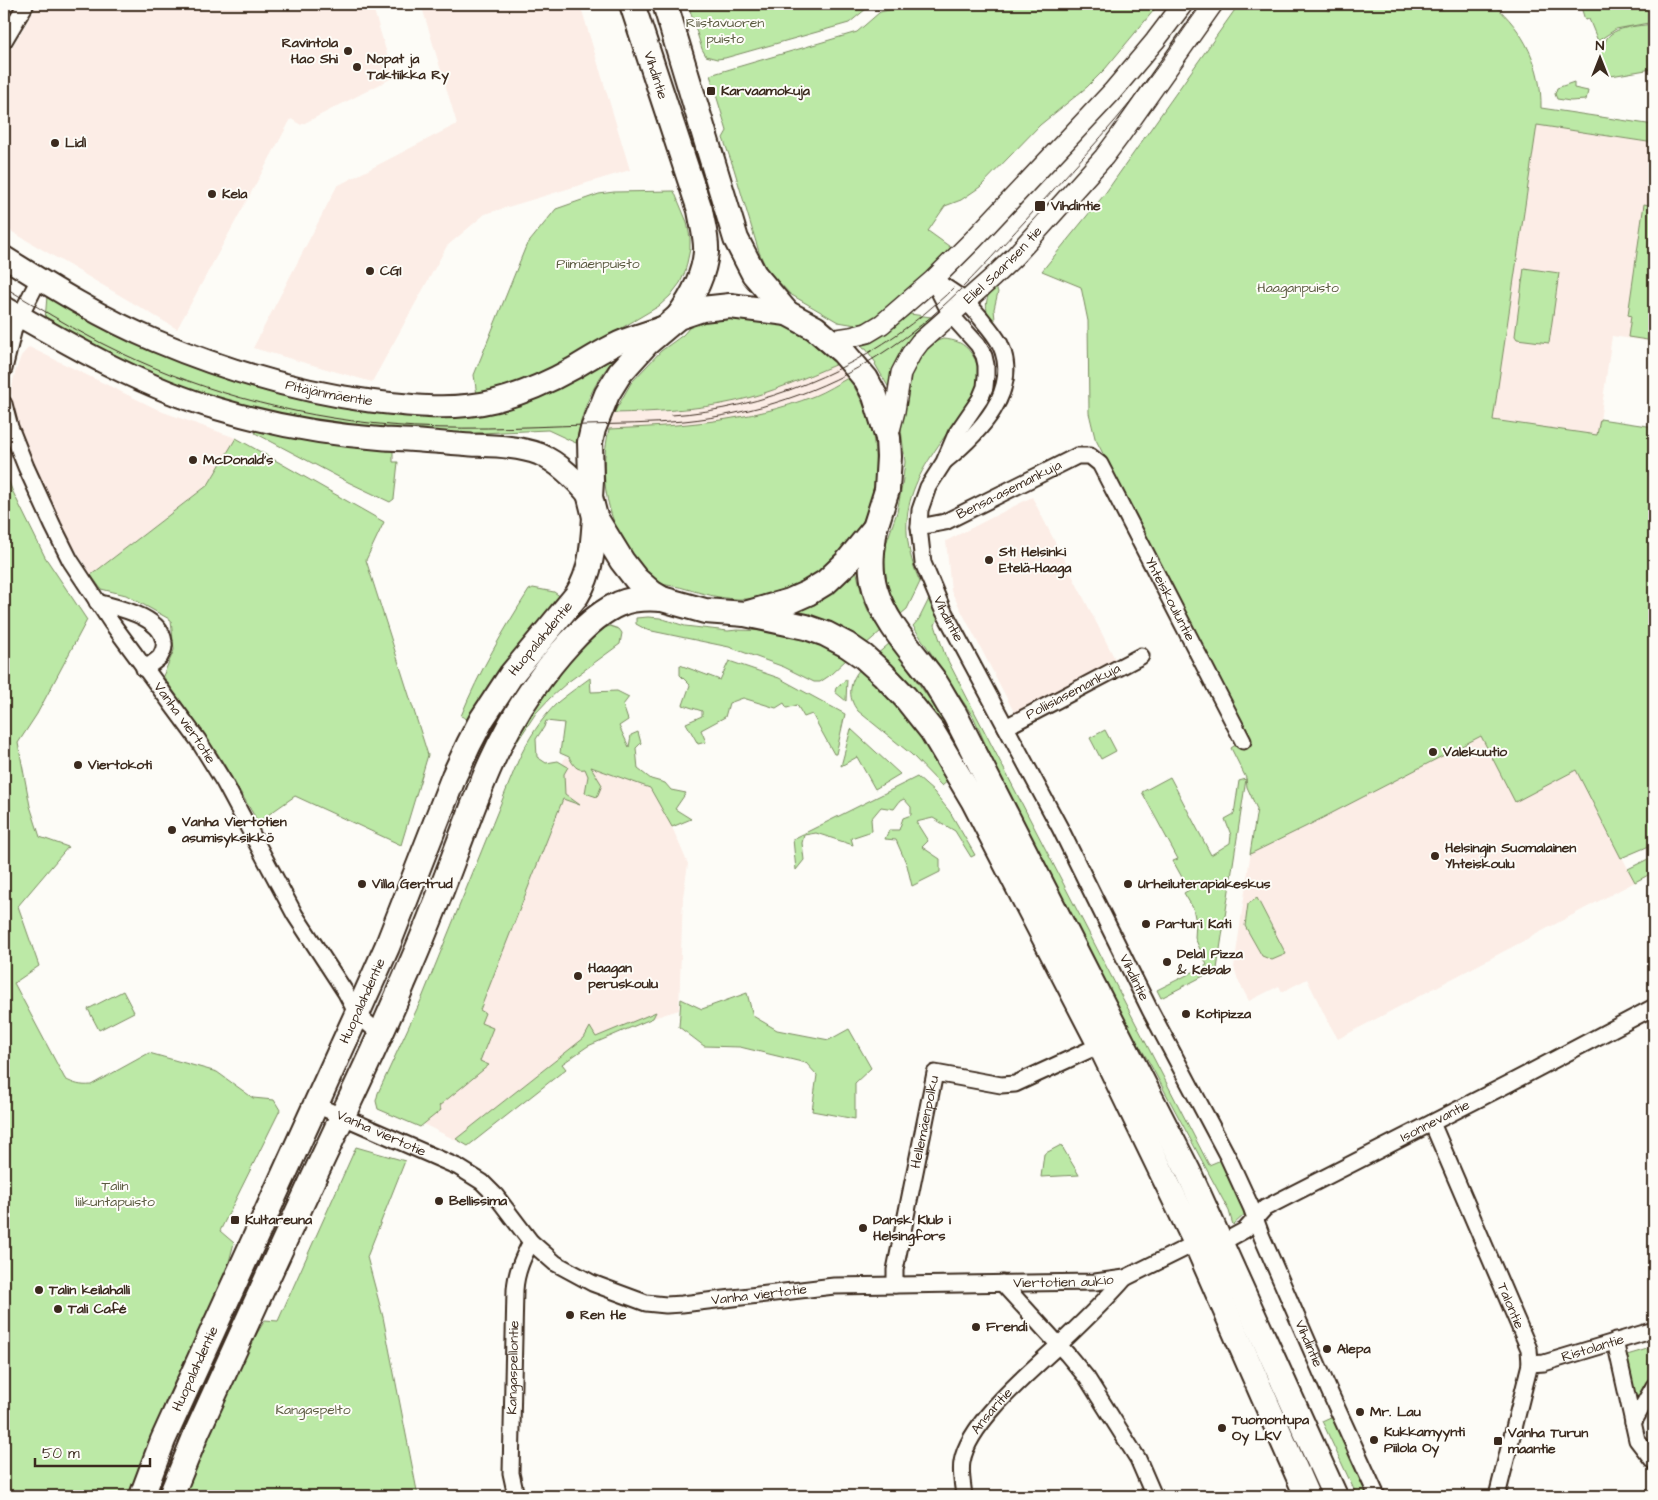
<svg xmlns="http://www.w3.org/2000/svg" width="1658" height="1500" viewBox="0 0 1658 1500" font-family="'Architects Daughter',sans-serif">
<rect width="100%" height="100%" fill="#fdfcf7"/>
<filter id="ink" filterUnits="userSpaceOnUse"><feTurbulence type="fractalNoise" baseFrequency=".02" numOctaves="2"/><feDisplacementMap in="SourceGraphic" scale="10" xChannelSelector="R" yChannelSelector="G"/><feConvolveMatrix kernelMatrix="1 2 1 2 8 2 1 2 1" color-interpolation-filters="sRGB"/></filter>
<g filter="url(#ink)">
<g fill="#fcede6">
<path d="M 38,4 L 372,4 L 394,77 L 301,125 L 291,119 L 177,329 L 4,227 L 4,61 Z"/>
<path d="M 421,4 L 580,4 L 630,170 L 485,214 L 447,246 L 372,382 L 253,348 L 337,186 L 457,124 Z"/>
<path d="M 1537,125 L 1654,143 L 1654,342 L 1612,336 L 1598,435 L 1493,420 Z"/>
<path d="M 29,347 L 163,412 L 236,438 L 208,485 L 91,575 L 61,525 L 52,506 L 35,468 L 13,409 L 11,391 L 15,373 L 21,356 Z"/>
<path d="M 837,364 L 848,378 L 814,396 L 780,407 L 742,417 L 702,423 L 660,427 L 609,429 L 614,413 L 659,412 L 699,408 L 737,401 L 774,390 Z"/>
<path d="M 1032,497 L 1116,661 L 1015,714 L 951,591 L 946,541 Z"/>
<path d="M 1521,669 L 1587,790 L 1635,882 L 1338,1039 L 1327,1020 L 1307,979 L 1282,992 L 1279,986 L 1249,1001 L 1238,980 L 1234,967 L 1257,809 Z"/>
<path d="M 565,757 L 650,788 L 672,827 L 688,864 L 683,897 L 679,1010 L 653,1018 L 588,1046 L 562,1064 L 566,1069 L 468,1146 L 417,1121 Z"/>
</g>
<g fill="#bce9a6" stroke="#7c8a62">
<path d="M 688,4 L 872,4 L 849,23 L 725,58 L 717,59 L 706,56 L 702,49 Z"/>
<path d="M 914,4 L 1159,4 L 1105,69 L 1087,87 L 1040,125 L 980,187 L 961,200 L 945,206 L 928,231 L 953,249 L 912,289 L 873,320 L 856,325 L 838,322 L 790,294 L 766,268 L 759,252 L 734,169 L 723,138 L 727,131 L 710,75 L 857,32 L 880,12 Z"/>
<path d="M 1239,4 L 1320,4 L 1329,11 L 1338,4 L 1493,4 C 1524,30 1542,67 1541,108 L 1654,125 L 1654,143 L 1537,125 L 1493,420 L 1597,435 L 1600,419 L 1654,427 L 1654,844 L 1621,858 L 1576,770 L 1515,802 L 1481,736 L 1305,827 L 1250,854 L 1257,809 L 1247,787 L 1246,778 L 1231,748 L 1248,737 L 1095,438 L 1089,413 L 1088,321 L 1081,287 L 1042,271 L 1104,195 Z"/>
<path d="M 1582,4 L 1654,4 L 1654,22 L 1616,29 L 1598,41 L 1589,19 L 1585,20 L 1581,7 Z"/>
<path d="M 1654,24 L 1654,65 L 1652,69 L 1611,76 L 1608,74 L 1598,48 L 1605,44 C 1607,26 1640,26 1654,24 Z"/>
<path d="M 1574,82 L 1574,88 L 1588,91 L 1586,100 L 1570,101 L 1557,99 L 1555,94 L 1557,88 Z"/>
<path d="M 674,191 L 687,222 L 690,238 L 690,249 L 685,272 L 680,283 L 670,296 L 659,306 L 620,329 L 559,368 L 522,383 L 477,395 L 474,375 L 526,246 L 556,209 L 599,194 L 614,192 Z"/>
<path d="M 1644,204 L 1654,206 L 1654,341 L 1628,337 L 1631,316 L 1628,315 Z"/>
<path d="M 1524,268 L 1559,273 L 1549,343 L 1517,339 L 1515,336 Z"/>
<path d="M 994,284 L 998,292 L 994,309 L 995,320 L 991,322 C 984,308 985,298 994,284 Z"/>
<path d="M 50,294 L 166,352 L 463,415 L 618,354 C 593,383 583,406 576,443 L 548,430 L 457,434 L 364,431 L 266,415 L 161,381 L 45,320 L 47,296 Z"/>
<path d="M 721,314 C 737,316 753,317 768,320 C 795,326 819,345 837,364 C 804,378 771,393 736,401 C 696,410 655,412 614,413 L 631,383 L 661,351 L 683,335 L 696,320 Z"/>
<path d="M 910,314 L 938,318 L 889,388 L 875,364 L 876,363 L 866,349 L 864,349 L 861,345 L 885,334 Z"/>
<path d="M 943,339 C 956,340 964,343 971,353 C 983,369 978,386 969,403 C 926,464 885,503 920,582 L 907,609 L 901,614 L 890,593 L 887,583 L 884,562 L 887,541 L 897,512 L 902,486 L 905,462 L 900,421 L 909,370 L 931,343 Z"/>
<path d="M 848,378 C 869,407 877,439 875,474 C 872,537 818,590 757,598 C 731,602 708,595 683,588 C 677,586 662,585 657,583 C 650,579 643,570 639,564 C 606,524 598,478 609,429 C 678,426 749,422 814,396 C 826,391 837,384 848,378 Z"/>
<path d="M 257,429 L 386,448 L 386,451 L 393,451 L 393,462 L 398,462 L 394,499 L 390,502 L 350,483 L 255,433 Z"/>
<path d="M 236,438 L 384,522 L 366,560 L 428,755 L 401,845 L 295,796 L 258,822 L 218,754 L 163,676 L 174,650 L 171,620 L 126,595 L 101,589 L 91,575 L 208,485 Z"/>
<path d="M 4,468 L 12,490 L 45,557 L 87,620 L 37,714 L 18,743 L 30,806 L 40,837 L 68,847 L 18,906 L 39,966 L 14,983 L 65,1079 C 74,1084 81,1086 91,1085 L 149,1053 L 217,1072 L 253,1098 L 274,1100 L 280,1110 L 220,1231 L 234,1243 L 226,1273 L 165,1402 L 132,1496 L 4,1496 Z"/>
<path d="M 856,568 C 861,593 865,611 881,631 L 865,645 L 793,612 Z"/>
<path d="M 533,588 L 554,592 L 561,597 L 469,720 L 461,716 C 479,672 503,631 529,590 Z"/>
<path d="M 930,597 L 939,615 L 935,625 L 945,655 L 1209,1165 L 1221,1160 L 1244,1206 L 1245,1214 L 1233,1225 L 1229,1211 L 1149,1062 L 1112,1000 L 1022,829 L 974,718 L 913,626 L 919,619 Z"/>
<path d="M 648,617 L 660,618 L 685,626 L 728,631 L 737,630 L 773,631 L 808,638 L 848,658 L 829,676 L 820,682 L 814,682 L 784,667 L 729,647 L 647,630 L 636,624 L 636,618 Z"/>
<path d="M 610,626 L 619,629 L 622,633 L 620,644 L 568,682 L 550,698 L 536,713 L 517,742 L 513,741 L 529,713 L 571,656 L 598,630 Z"/>
<path d="M 890,643 L 930,700 L 944,722 L 939,726 L 876,655 Z"/>
<path d="M 729,661 L 779,678 L 845,714 L 836,754 L 834,754 L 812,714 L 804,717 L 797,705 L 787,708 L 784,703 L 776,708 L 743,698 L 729,703 L 725,717 L 701,730 L 706,742 L 698,744 L 686,723 L 702,716 L 702,711 L 683,705 L 690,685 L 680,675 L 680,665 L 720,680 Z"/>
<path d="M 861,668 L 877,681 L 923,735 L 950,779 L 942,786 L 911,754 L 858,711 C 846,697 850,680 861,668 Z"/>
<path d="M 590,678 L 591,692 L 617,691 L 629,697 L 623,705 L 628,720 L 619,726 L 629,747 L 631,735 L 638,732 L 641,743 L 636,748 L 638,769 L 651,779 L 665,783 L 671,790 L 686,793 L 675,809 L 691,819 L 672,827 L 650,788 L 591,767 L 602,785 L 597,797 L 585,793 L 588,776 L 585,769 C 576,771 573,764 569,757 L 560,753 L 564,723 L 546,721 L 544,727 L 536,739 L 537,757 L 546,763 L 558,761 L 568,767 L 564,774 L 565,794 L 580,805 L 563,799 L 480,1010 L 485,1013 L 481,1023 L 493,1028 L 480,1061 L 489,1065 L 439,1106 L 441,1110 L 420,1127 L 378,1109 L 376,1101 L 378,1093 L 422,998 L 518,761 C 528,739 541,719 558,702 C 568,694 579,686 590,678 Z"/>
<path d="M 847,679 L 846,701 L 835,692 L 836,688 Z"/>
<path d="M 851,729 L 900,774 L 875,789 L 857,757 L 841,766 Z"/>
<path d="M 1105,730 L 1116,751 L 1101,759 L 1090,738 Z"/>
<path d="M 917,777 L 934,792 L 950,812 L 975,855 L 971,857 L 955,831 L 933,818 L 916,822 L 928,841 L 922,847 L 940,859 L 940,872 L 912,886 L 907,865 L 896,840 L 885,839 L 889,830 L 899,830 L 903,818 L 911,815 L 911,807 L 904,799 L 900,801 L 894,809 L 881,807 L 871,819 L 872,831 L 851,838 L 853,845 L 816,833 L 804,835 L 802,843 L 804,860 L 796,870 L 793,839 Z"/>
<path d="M 1170,777 L 1211,855 L 1230,843 L 1231,835 L 1225,819 L 1234,814 L 1239,781 L 1246,779 L 1217,969 L 1161,998 L 1157,990 L 1207,965 L 1195,938 L 1196,922 L 1193,908 L 1184,893 L 1189,890 L 1173,861 L 1178,859 L 1142,792 Z"/>
<path d="M 1654,856 L 1654,872 L 1635,882 L 1628,869 Z"/>
<path d="M 1257,898 L 1286,954 L 1272,960 L 1262,956 L 1245,926 L 1248,904 Z"/>
<path d="M 123,991 L 134,1012 L 99,1030 L 88,1009 Z"/>
<path d="M 747,993 L 753,1016 L 777,1030 L 829,1040 L 849,1029 L 871,1068 L 855,1083 L 855,1119 L 812,1111 L 817,1075 L 806,1063 L 740,1047 L 704,1046 L 679,1027 L 681,999 L 702,1009 Z"/>
<path d="M 656,1012 L 653,1018 L 588,1046 L 562,1064 L 566,1069 L 468,1146 L 456,1139 L 584,1038 L 590,1027 L 596,1037 Z"/>
<path d="M 1061,1145 L 1079,1175 L 1041,1177 L 1044,1154 Z"/>
<path d="M 356,1147 L 405,1161 L 367,1257 L 383,1317 L 418,1496 L 183,1496 L 195,1457 L 244,1355 L 265,1320 L 278,1321 Z"/>
<path d="M 1654,1347 L 1654,1371 L 1639,1397 L 1635,1397 L 1627,1355 Z"/>
<path d="M 1335,1415 L 1370,1496 L 1357,1496 L 1322,1421 Z"/>
</g>
<g fill="none" stroke-linecap="round" stroke-linejoin="round">
<defs>
<g id="minor">
<path d="M 4,41 L 26,4"/>
<path id="s1" d="M 933,280 L 951,315 L 978,345 L 984,356 L 986,365 L 986,376 L 985,387 L 980,399 L 956,434 L 944,462 L 928,487 L 920,510 L 919,527 L 923,563 L 942,608 L 1060,828 L 1150,1010 L 1228,1157 L 1251,1207 L 1262,1237 L 1331,1395 L 1377,1496"/>
<path d="M 934,280 C 945,287 957,294 966,302 C 973,308 979,316 984,322 C 990,329 996,337 1000,344 C 1022,391 978,434 945,461"/>
<path d="M 4,369 L 14,328 L 39,279"/>
<path id="s2" d="M 4,404 L 10,427 L 26,467 L 53,526 L 70,560 L 111,622 L 198,740 L 224,782 L 295,915 L 346,993 L 357,1014 L 380,1034"/>
<path id="s3" d="M 919,527 L 945,522 L 1077,456 L 1090,456 L 1100,464 L 1243,741"/>
<path d="M 97,602 C 118,608 161,616 164,642 C 165,647 163,652 160,657 C 156,661 150,665 144,669"/>
<path id="s4" d="M 1006,727 L 1141,656"/>
<path id="s5" d="M 316,1105 L 458,1167 L 482,1182 L 496,1196 L 531,1242 L 555,1263 L 592,1283 L 646,1303 L 666,1305 L 682,1304 L 834,1286 L 1095,1282 L 1125,1278 L 1196,1243"/>
<path id="s6" d="M 1432,1123 L 1529,1349 L 1530,1364 L 1497,1496"/>
<path id="s7" d="M 1221,1243 L 1245,1230 L 1265,1208 L 1510,1083 L 1654,1007"/>
<path d="M 1002,1283 L 1067,1354 L 1087,1378 L 1138,1459 L 1154,1496"/>
<path id="s8" d="M 895,1285 L 895,1270 L 935,1073 L 1001,1085 L 1015,1084 L 1100,1045"/>
<path d="M 1615,1341 L 1637,1440 L 1654,1462"/>
<path id="s9" d="M 1530,1364 L 1544,1363 L 1654,1330"/>
<path d="M 1633,1423 L 1654,1386"/>
<path id="s10" d="M 516,1496 L 511,1473 L 515,1290 C 516,1272 523,1257 531,1242"/>
<path id="s11" d="M 964,1496 C 963,1485 960,1473 962,1462 C 968,1423 1032,1370 1061,1343 C 1083,1322 1105,1301 1125,1278"/>
</g>
<g id="tertiary">
<path d="M 831,340 L 851,337 L 867,333 L 882,324 L 933,280 L 973,240 L 1112,92 L 1155,41 L 1183,4"/>
<path id="s12" d="M 888,438 L 895,411 L 901,373 L 911,354 L 920,342 L 992,278 L 1015,256 L 1104,157 L 1119,137 L 1213,4"/>
</g>
<g id="secondary">
<path id="s13" d="M 4,257 C 53,288 103,319 156,341 C 225,370 296,391 370,401 C 412,406 453,411 494,401 C 522,394 549,382 574,368 C 587,360 600,352 614,345 C 629,337 647,333 663,327"/>
<path d="M 4,307 C 72,346 142,387 218,409 C 272,425 328,435 385,439 C 414,440 443,443 471,445 C 493,446 518,446 539,454 C 560,463 576,480 590,497"/>
</g>
<g id="primary">
<path id="s14" d="M 632,4 L 700,210 C 702,223 707,238 706,252 C 704,276 692,298 678,317"/>
<path d="M 665,4 L 736,239 L 754,274 L 787,313"/>
<path d="M 730,306 L 787,313 L 815,328 L 843,352 L 866,379 L 875,396 L 888,438 L 889,457 L 887,490 L 875,528 L 847,562 L 826,582 L 808,593 L 790,601 L 745,614 L 705,611 L 662,599 L 652,593 L 636,579 L 622,561 L 595,517 L 590,497 L 591,481 L 590,442 L 593,429 L 607,394 L 620,373 L 647,343 L 678,317 L 702,309 Z"/>
<path d="M 875,528 C 872,548 869,568 875,589 C 885,623 912,651 933,679 C 941,691 947,703 955,715 L 1188,1171 L 1335,1496"/>
<path d="M 745,614 L 806,627 L 826,634 L 847,645 L 863,656 L 883,674 L 905,697 L 932,731 L 973,800 L 1100,1045 L 1196,1243 L 1307,1496"/>
<path id="s15" d="M 142,1496 L 163,1440 L 357,1014 L 387,947 L 454,776 L 469,744 L 482,719 L 511,675 L 577,595 C 592,571 593,545 595,517"/>
<path d="M 171,1496 L 197,1432 C 241,1336 284,1240 329,1145 C 354,1091 380,1038 403,983 C 423,938 441,892 458,846 C 479,790 497,740 532,690 C 551,663 587,617 619,604 C 632,598 648,598 662,599"/>
</g>
</defs>
<use href="#minor" stroke="#3b2a1e" stroke-width="19"/>
<use href="#tertiary" stroke="#3b2a1e" stroke-width="22"/>
<use href="#secondary" stroke="#3b2a1e" stroke-width="25"/>
<use href="#primary" stroke="#3b2a1e" stroke-width="28"/>
<use href="#minor" stroke="#fdfcf7" stroke-width="15"/>
<use href="#tertiary" stroke="#fdfcf7" stroke-width="19"/>
<use href="#secondary" stroke="#fdfcf7" stroke-width="21"/>
<use href="#primary" stroke="#fdfcf7" stroke-width="24"/>
<g stroke="#3b2a1e" stroke-width="1">
<path d="M 4,287 C 36,306 68,326 101,343 C 191,389 289,416 389,425 C 454,431 521,427 586,425 C 618,424 651,424 684,421 C 754,414 822,392 881,354 C 939,317 979,271 1025,221 C 1065,176 1108,132 1145,84 C 1165,58 1183,30 1202,4"/>
<path d="M 672,415 C 763,409 855,371 925,313 C 934,305 945,297 953,288"/>
</g>
</g>
</g>
<g fill="#3b2a1e" stroke="#fdfcf7" stroke-width="2">
<circle cx="348" cy="51" r="5"/>
<circle cx="357" cy="67" r="5"/>
<rect x="706" y="86" width="10" height="10" rx="2.5"/>
<circle cx="55" cy="143" r="5"/>
<circle cx="212" cy="194" r="5"/>
<rect x="1034" y="200" width="12" height="12" rx="2.5"/>
<circle cx="370" cy="271" r="5"/>
<circle cx="193" cy="460" r="5"/>
<circle cx="989" cy="560" r="5"/>
<circle cx="1433" cy="752" r="5"/>
<circle cx="78" cy="765" r="5"/>
<circle cx="172" cy="830" r="5"/>
<circle cx="1435" cy="856" r="5"/>
<circle cx="362" cy="884" r="5"/>
<circle cx="1128" cy="884" r="5"/>
<circle cx="1146" cy="924" r="5"/>
<circle cx="1167" cy="962" r="5"/>
<circle cx="578" cy="976" r="5"/>
<circle cx="1186" cy="1014" r="5"/>
<circle cx="439" cy="1201" r="5"/>
<rect x="230" y="1215" width="10" height="10" rx="2.5"/>
<circle cx="863" cy="1228" r="5"/>
<circle cx="39" cy="1290" r="5"/>
<circle cx="58" cy="1309" r="5"/>
<circle cx="570" cy="1315" r="5"/>
<circle cx="976" cy="1327" r="5"/>
<circle cx="1327" cy="1349" r="5"/>
<circle cx="1360" cy="1412" r="5"/>
<circle cx="1222" cy="1428" r="5"/>
<circle cx="1374" cy="1440" r="5"/>
<rect x="1493" y="1436" width="10" height="10" rx="2.5"/>
</g>
<g text-anchor="middle" dominant-baseline="central" stroke-width="4" stroke-linejoin="round" paint-order="stroke">
<g font-size="14" fill="#5b5a40" stroke="#fdfcf7">
<text x="725" y="23">Riistavuoren<tspan x="725" dy="16">puisto</tspan></text>
<text x="598" y="264">Piimäenpuisto</text>
<text x="1298" y="288">Haaganpuisto</text>
<text x="115" y="1186">Talin<tspan x="115" dy="16">liikuntapuisto</tspan></text>
<text x="313" y="1410">Kangaspelto</text>
</g>
<g font-size="14" font-weight="bold" fill="#3b2a1e" stroke="#fdfcf7" text-anchor="start">
<text x="338" y="43" text-anchor="end">Ravintola<tspan x="338" dy="16">Hao Shi</tspan></text>
<text x="367" y="59">Nopat ja<tspan x="367" dy="16">Taktiikka Ry</tspan></text>
<text x="721" y="91">Karvaamokuja</text>
<text x="65" y="143">Lidl</text>
<text x="222" y="194">Kela</text>
<text x="1051" y="206">Vihdintie</text>
<text x="380" y="271">CGI</text>
<text x="203" y="460">McDonald's</text>
<text x="999" y="552">St1 Helsinki<tspan x="999" dy="16">Etelä-Haaga</tspan></text>
<text x="1443" y="752">Valekuutio</text>
<text x="88" y="765">Viertokoti</text>
<text x="182" y="822">Vanha Viertotien<tspan x="182" dy="16">asumisyksikkö</tspan></text>
<text x="1445" y="848">Helsingin Suomalainen<tspan x="1445" dy="16">Yhteiskoulu</tspan></text>
<text x="372" y="884">Villa Gertrud</text>
<text x="1138" y="884">Urheiluterapiakeskus</text>
<text x="1156" y="924">Parturi Kati</text>
<text x="1177" y="954">Delal Pizza<tspan x="1177" dy="16">&amp; Kebab</tspan></text>
<text x="588" y="968">Haagan<tspan x="588" dy="16">peruskoulu</tspan></text>
<text x="1196" y="1014">Kotipizza</text>
<text x="449" y="1201">Bellissima</text>
<text x="245" y="1220">Kultareuna</text>
<text x="873" y="1220">Dansk Klub i<tspan x="873" dy="16">Helsingfors</tspan></text>
<text x="49" y="1290">Talin keilahalli</text>
<text x="68" y="1309">Tali Café</text>
<text x="580" y="1315">Ren He</text>
<text x="986" y="1327">Frendi</text>
<text x="1337" y="1349">Alepa</text>
<text x="1370" y="1412">Mr. Lau</text>
<text x="1232" y="1420">Tuomontupa<tspan x="1232" dy="16">Oy LKV</tspan></text>
<text x="1384" y="1432">Kukkamyynti<tspan x="1384" dy="16">Piilola Oy</tspan></text>
<text x="1508" y="1433">Vanha Turun<tspan x="1508" dy="16">maantie</tspan></text>
</g>
<g font-size="14" fill="#3b2a1e" stroke="#fdfcf7">
<text stroke="none"><textPath href="#s14" startOffset="75">Vihdintie</textPath></text>
<text stroke="none"><textPath href="#s12" startOffset="216">Eliel Saarisen tie</textPath></text>
<text stroke="none"><textPath href="#s13" startOffset="355">Pitäjänmäentie</textPath></text>
<text stroke="none"><textPath href="#s3" startOffset="98">Bensa-asemankuja</textPath></text>
<text stroke="none"><textPath href="#s3" startOffset="352">Yhteiskouluntie</textPath></text>
<text stroke="none"><textPath href="#s1" startOffset="378">Vihdintie</textPath></text>
<text stroke="none"><textPath href="#s15" startOffset="948">Huopalahdentie</textPath></text>
<text stroke="none"><textPath href="#s4" startOffset="76">Poliisiasemankuja</textPath></text>
<text stroke="none"><textPath href="#s2" startOffset="369">Vanha viertotie</textPath></text>
<text stroke="none"><textPath href="#s1" startOffset="782">Vihdintie</textPath></text>
<text stroke="none"><textPath href="#s15" startOffset="542">Huopalahdentie</textPath></text>
<text stroke="none"><textPath href="#s7" startOffset="248">Isonnevantie</textPath></text>
<text stroke="none"><textPath href="#s8" startOffset="166">Hellemäenpolku</textPath></text>
<text stroke="none"><textPath href="#s5" startOffset="71">Vanha viertotie</textPath></text>
<text stroke="none"><textPath href="#s5" startOffset="811">Viertotien aukio</textPath></text>
<text stroke="none"><textPath href="#s5" startOffset="506">Vanha viertotie</textPath></text>
<text stroke="none"><textPath href="#s6" startOffset="199">Talontie</textPath></text>
<text stroke="none"><textPath href="#s1" startOffset="1188">Vihdintie</textPath></text>
<text stroke="none"><textPath href="#s9" startOffset="65">Ristolantie</textPath></text>
<text stroke="none"><textPath href="#s10" startOffset="129">Kangaspellontie</textPath></text>
<text stroke="none"><textPath href="#s15" startOffset="138">Huopalahdentie</textPath></text>
<text stroke="none"><textPath href="#s11" startOffset="94">Ansaritie</textPath></text>
</g>
</g>
<rect width="1658" height="1500" fill="none" stroke="#fdfcf7" stroke-width="20"/>
<rect x="10" y="10" width="1638" height="1480" fill="none" stroke="#3b2a1e" stroke-width="2" filter="url(#ink)"/>
<g transform="translate(1600 58)" stroke="#fdfcf7" stroke-width="4" paint-order="stroke">
<path d="M0-4L9 19L0 12L-9 19Z" fill="#3b2a1e"/>
<text y="-8" font-size="14" font-weight="bold" text-anchor="middle" fill="#3b2a1e">N</text>
</g>
<path d="M35 1458v8h115v-8" fill="none" stroke="#3b2a1e" stroke-width="2.5"/>
<text x="42" y="1458" font-size="15" fill="#3b2a1e" stroke="#fdfcf7" stroke-width="4" paint-order="stroke">50 m</text>
</svg>
